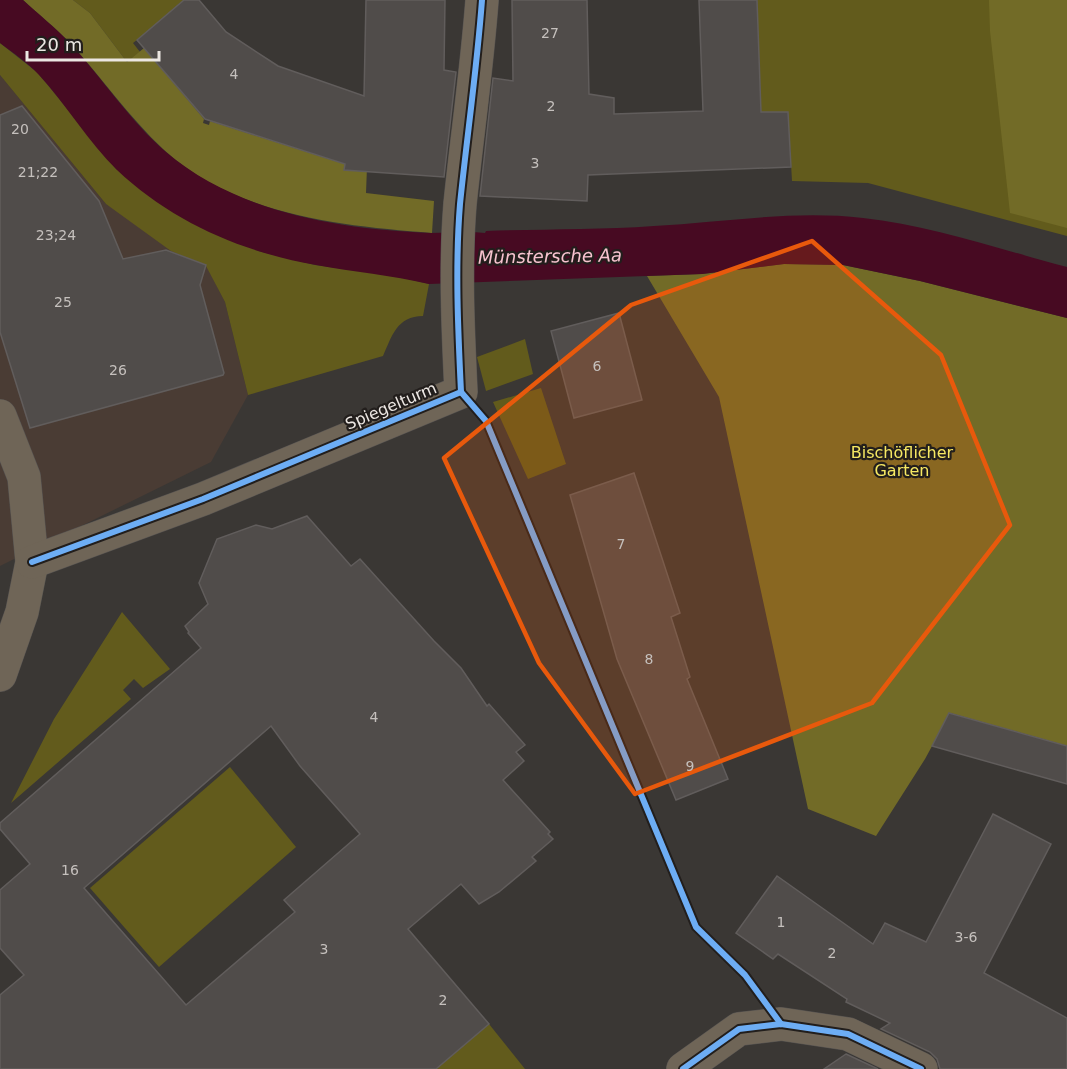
<svg xmlns="http://www.w3.org/2000/svg" width="1067" height="1069" viewBox="0 0 1067 1069" font-family="'DejaVu Sans',sans-serif">
<rect width="100%" height="100%" fill="#3a3734"/>
<path fill="#4a3c34" d="M 0,75 L 106,204 L 206,265 L 225,302 L 248,395 L 211,462 L 0,566 Z"/>
<g fill="#625b1c">
<path d="M 73,0 L 188,0 L 133,43 L 140,52 L 127,62 L 90,13 Z"/>
<path d="M 757,0 L 1067,0 L 1067,236 L 868,183 L 792,181 L 788,112 L 761,112 Z"/>
<path d="M 0,43 L 38,73 L 116,169 L 258,251 L 315,265 L 391,275 L 429,284 L 423,316 C 397,316 392,336 383,356 L 248,395 L 225,302 L 206,266 L 171,251 L 106,204 L 0,75 Z"/>
<path d="M 525,339 L 533,374 L 486,391 L 477,357 Z"/>
<path d="M 541,388 L 566,464 L 528,479 L 493,402 Z"/>
<path d="M 122,612 L 170,669 L 143,688 L 134,679 L 123,690 L 131,699 L 11,803 L 54,719 Z"/>
<path d="M 230,767 L 296,847 L 159,967 L 90,888 Z"/>
<path d="M 489,1024 L 525,1069 L 436,1069 Z"/>
</g>
<g fill="#726b27">
<path d="M 23,0 L 73,0 L 90,13 L 127,62 L 144,48 L 204,119 L 203,123 L 209,125 L 210,121 L 345,164 L 345,168 L 367,167 L 366,193 L 434,201 L 432,233 C 340,226 234,215 163,149 C 129,117 102,78 70,43 C 56,28 38,14 23,0 Z"/>
<path d="M 989,0 L 1067,0 L 1067,228 L 1010,213 L 990,31 Z"/>
<path d="M 784,264 L 843,265 L 920,281 L 1067,318 L 1067,746 L 950,713 L 925,759 L 876,836 L 808,809 L 719,397 L 647,276 L 702,274 Z"/>
</g>
<path fill="#470a22" d="M 0,0 L 23,0 C 38,14 56,28 70,43 C 102,78 130,121 166,152 C 238,213 339,229 431,233 C 449,233 467,231 485,233 L 486,231 C 542,229 598,230 654,226 C 724,222 794,210 863,218 C 930,225 1002,250 1067,267 L 1067,318 L 920,281 L 843,265 L 784,264 L 702,274 L 429,284 C 391,275 354,272 316,265 C 242,252 172,222 117,170 C 89,143 66,104 39,75 C 28,63 13,53 0,43 Z"/>
<g fill="#504c4a" stroke="#615d5c" stroke-width="1.5" fill-rule="evenodd">
<path d="M 184,0 L 199,0 L 226,32 L 278,66 L 364,96 L 366,0 L 445,0 L 444,70 L 456,72 L 444,177 L 344,170 L 345,164 L 205,119 L 137,40 Z"/>
<path d="M 512,0 L 587,0 L 589,94 L 614,98 L 614,114 L 703,111 L 699,0 L 757,0 L 761,112 L 788,112 L 791,167 L 588,175 L 587,201 L 480,196 L 493,78 L 513,81 Z"/>
<path d="M 22,106 L 99,201 L 123,259 L 166,250 L 206,265 L 200,285 L 224,373 L 223,375 L 30,428 L 0,332 L 0,115 Z"/>
<path d="M 619,313 L 642,400 L 574,418 L 551,331 Z"/>
<path d="M 634,473 L 680,613 L 671,617 L 690,677 L 687,679 L 728,779 L 676,800 L 617,659 L 570,495 Z"/>
<path d="M 307,516 L 351,566 L 360,559 L 434,641 L 461,668 L 487,706 L 489,704 L 525,745 L 516,752 L 524,761 L 503,780 L 550,832 L 548,834 L 553,839 L 532,857 L 536,861 L 499,892 L 479,904 L 461,884 L 408,929 L 489,1024 L 436,1069 L 0,1069 L 0,995 L 24,975 L 0,948 L 0,890 L 30,864 L 0,829 L 0,823 L 201,648 L 188,633 L 189,632 L 185,626 L 208,604 L 199,583 L 217,539 L 256,525 L 272,529 ZM 271,726 L 300,766 L 360,834 L 284,900 L 295,912 L 186,1005 L 84,888 Z"/>
<path d="M 949,713 L 1067,746 L 1067,784 L 932,746 Z"/>
<path d="M 993,814 L 1051,844 L 984,973 L 1067,1018 L 1067,1069 L 940,1069 L 937,1059 L 930,1052 L 881,1029 L 890,1023 L 846,1002 L 847,999 L 778,954 L 773,959 L 736,933 L 777,876 L 873,944 L 885,923 L 926,942 Z"/>
<path d="M 846,1054 L 878,1069 L 824,1069 Z"/>
</g>
<g fill="none" stroke-linecap="round" stroke-linejoin="round">
<defs>
<g id="minor">
<path d="M 0,416 L 24,477 L 32,562 L 22,612 L 0,675"/>
<path d="M 32,562 L 203,499 L 461,392 C 458,330 455,266 460,204 C 467,136 477,68 482,0"/>
<path d="M 683,1069 L 739,1029 L 781,1024 L 848,1034 L 921,1069"/>
</g>
</defs>
<use href="#minor" stroke="#565351" stroke-width="34"/>
<use href="#minor" stroke="#6f6557" stroke-width="33"/>
<defs>
<g id="cycleway">
<path d="M 461,392 L 486,421 L 696,927 L 745,975 L 781,1024"/>
<path d="M 461,392 C 458,330 455,266 460,204 C 467,136 477,68 482,0"/>
<path d="M 32,562 L 203,499 L 461,392"/>
<path d="M 683,1069 L 739,1029 L 781,1024 L 848,1034 L 921,1069"/>
</g>
</defs>
<use href="#cycleway" stroke="#221e1c" stroke-width="10"/>
<use href="#cycleway" stroke="#6dadf4" stroke-width="6"/>
</g>
<path fill="#e8590c" fill-opacity="0.2" stroke="#e8590c" stroke-width="4.5" stroke-linejoin="round" d="M 812,241 L 941,355 L 1010,525 L 872,703 L 635,794 L 539,663 L 444,458 L 631,305 Z"/>
<g text-anchor="middle" dominant-baseline="central" stroke-width="4.5" stroke-linejoin="round" paint-order="stroke">
<g font-size="14" fill="#c5c0bd">
<text x="550" y="33">27</text>
<text x="234" y="74">4</text>
<text x="551" y="106">2</text>
<text x="20" y="129">20</text>
<text x="535" y="163">3</text>
<text x="38" y="172">21;22</text>
<text x="56" y="235">23;24</text>
<text x="63" y="302">25</text>
<text x="597" y="366">6</text>
<text x="118" y="370">26</text>
<text x="621" y="544">7</text>
<text x="649" y="659">8</text>
<text x="374" y="717">4</text>
<text x="690" y="766">9</text>
<text x="70" y="870">16</text>
<text x="781" y="922">1</text>
<text x="966" y="937">3-6</text>
<text x="324" y="949">3</text>
<text x="832" y="953">2</text>
<text x="443" y="1000">2</text>
</g>
<g font-size="16" fill="#ece7e3" stroke="#221e1c">
<text transform="translate(391 406) rotate(-23)">Spiegelturm</text>
</g>
<g font-size="16" fill="#f6e863" stroke="#221e1c">
<text x="902" y="452">Bischöflicher<tspan x="902" dy="18">Garten</tspan></text>
</g>
<g font-size="18" font-style="italic" fill="#f7c3cf" stroke="#221e1c">
<text transform="translate(550 256) rotate(-1)">Münstersche Aa</text>
</g>
</g>
<path d="M27 51v9h132v-9" fill="none" stroke="#ece7e3" stroke-width="3"/>
<text x="36" y="51" font-size="18" fill="#ece7e3" stroke="#221e1c" stroke-width="4.5" paint-order="stroke">20 m</text>
</svg>
